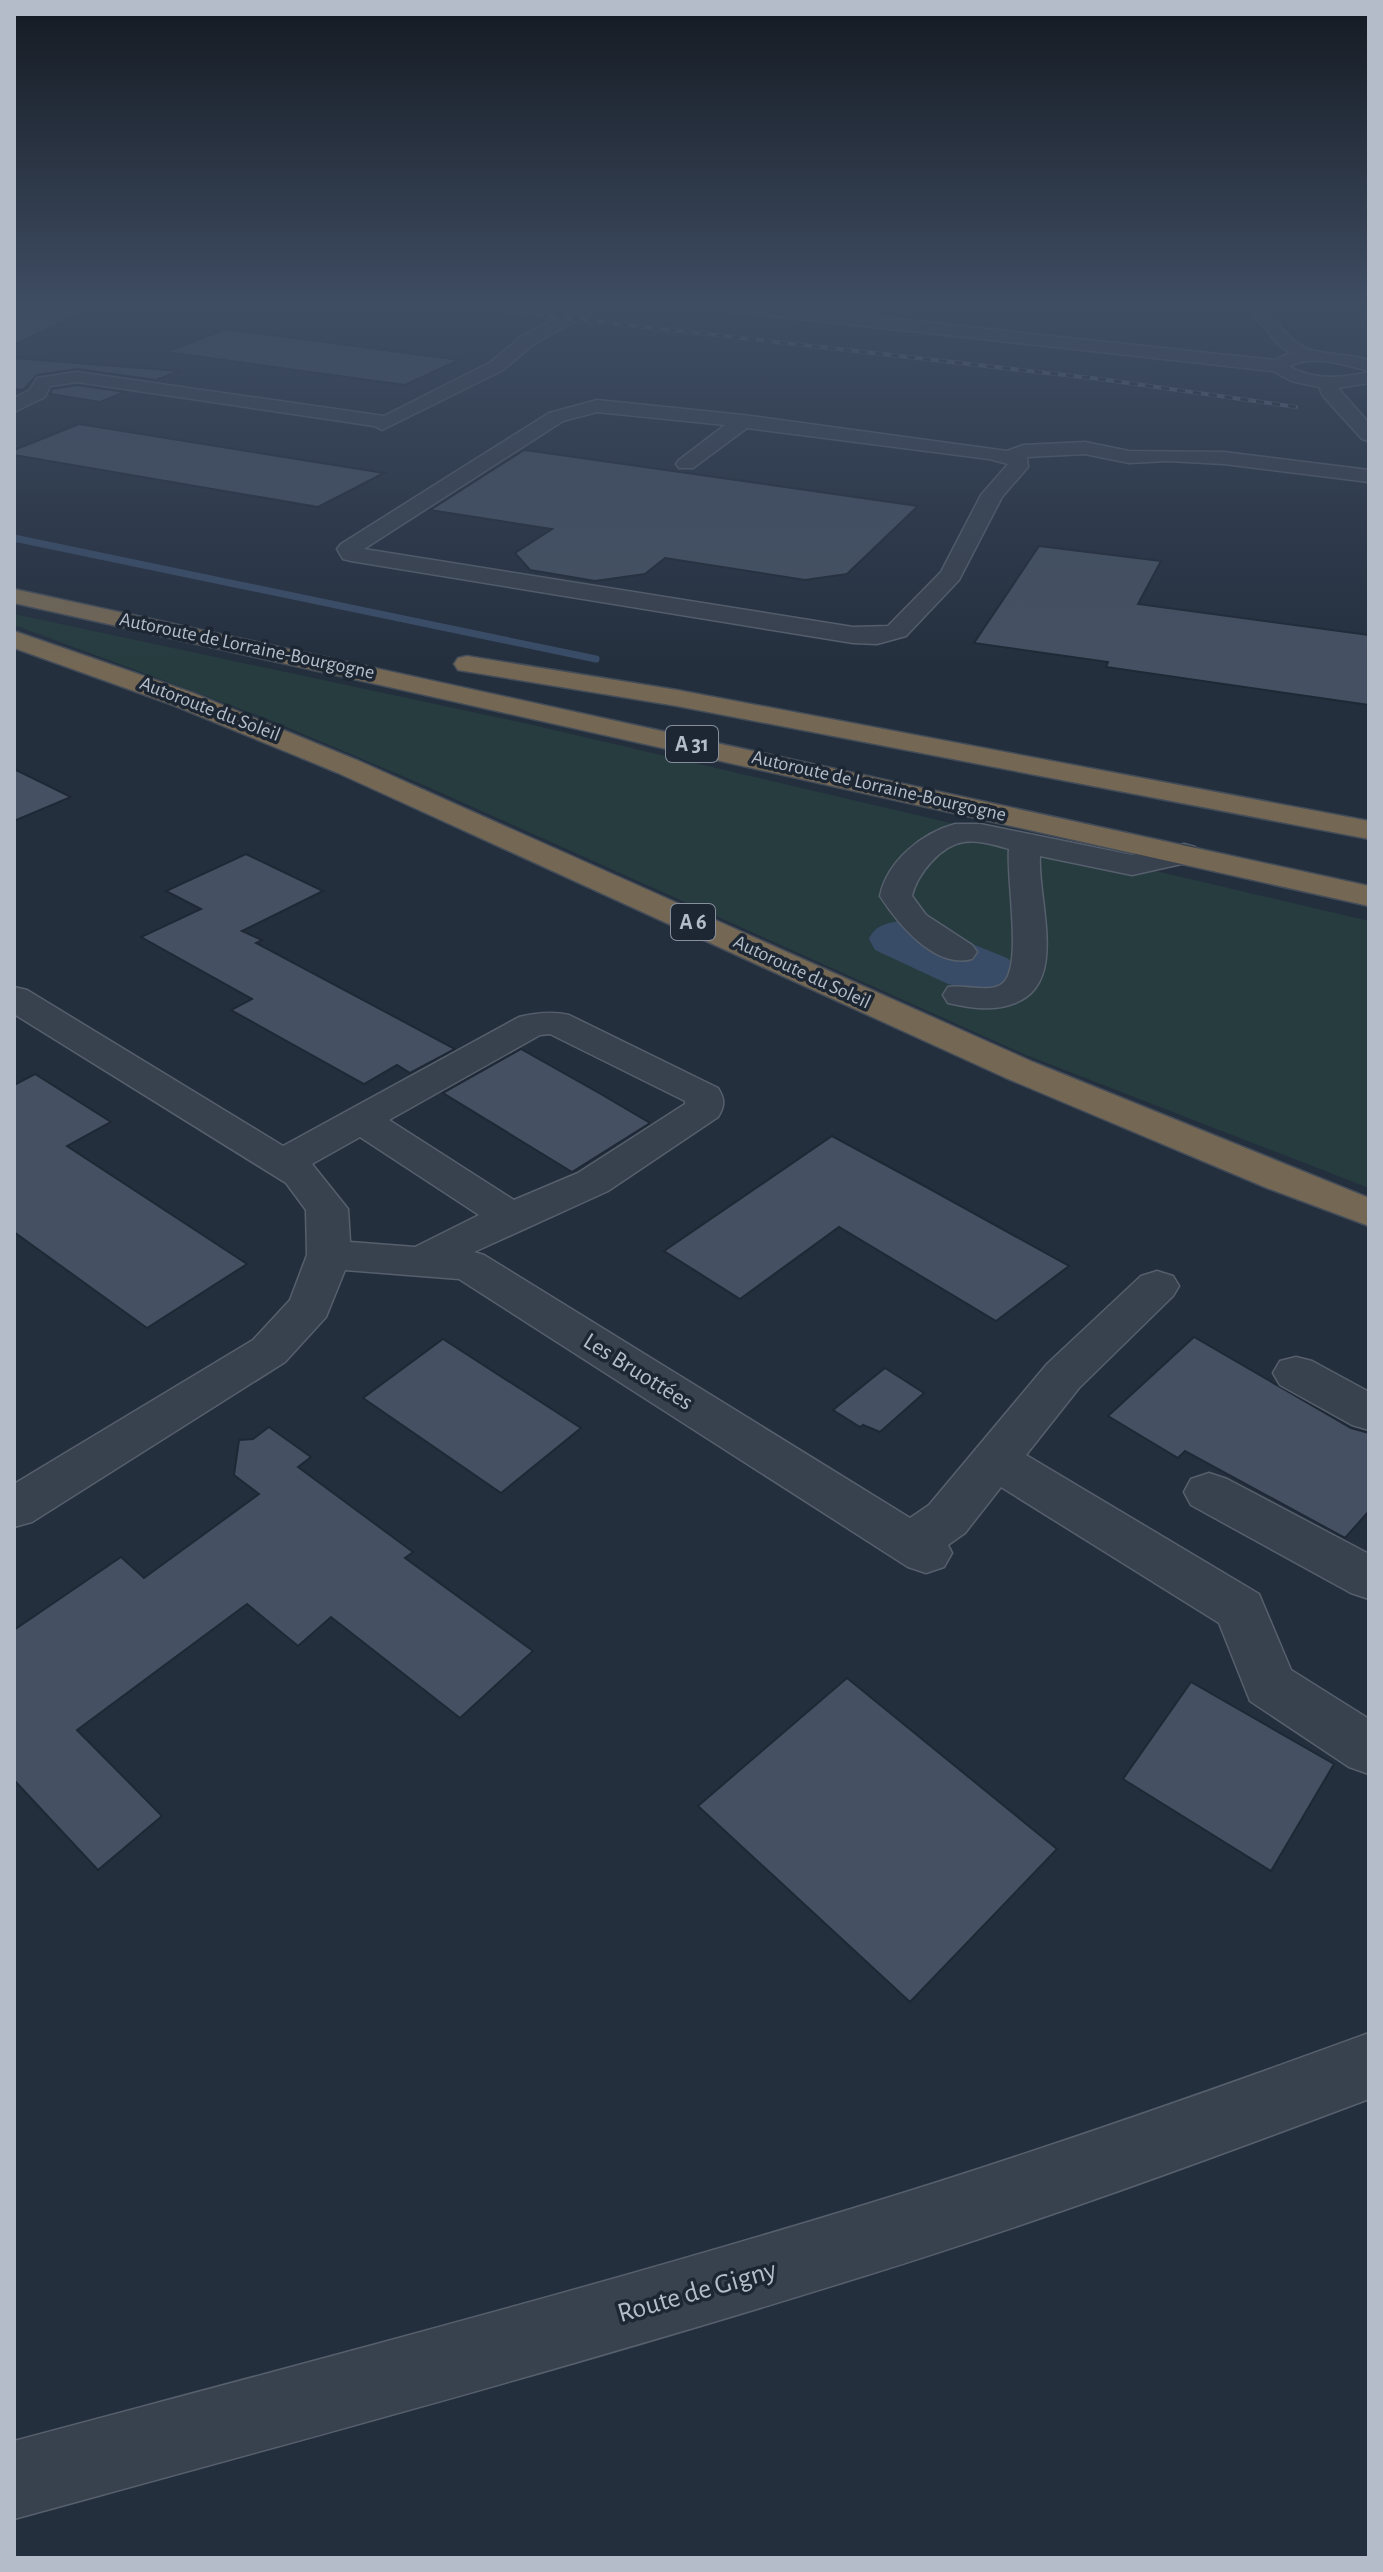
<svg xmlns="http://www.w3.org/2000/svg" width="1383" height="2572" viewBox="0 0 1383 2572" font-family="'Alegreya Sans',sans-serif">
<rect width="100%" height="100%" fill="#242f3e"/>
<path fill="#263c3f" d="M 14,614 L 533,725 L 1369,921 L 1369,1188 L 1026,1055 L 426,786 L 270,720 L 14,625 Z"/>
<path fill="#394c67" d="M 900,921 L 923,924 L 1007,958 L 1014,964 L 1014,983 L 979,993 L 948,984 L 875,950 L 869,939 C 875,925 887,923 900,921 Z"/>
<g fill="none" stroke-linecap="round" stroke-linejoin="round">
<path stroke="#394c67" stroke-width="7" d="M 14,538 L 596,659"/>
</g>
<g fill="#455162" stroke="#1f2835" stroke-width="2">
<path d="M 14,306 L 96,306 L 14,345 Z"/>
<path d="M 226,329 L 459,360 L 405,385 L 166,352 Z"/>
<path d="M 14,358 L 179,371 L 156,380 L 77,369 L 37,375 L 23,390 L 14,389 Z"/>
<path d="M 77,385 L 125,392 L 100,402 L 50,394 L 52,389 Z"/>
<path d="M 79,424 L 384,473 L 318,507 L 14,455 L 14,450 Z"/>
<path d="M 524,450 L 532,451 L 918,506 L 847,574 L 805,580 L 665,558 L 645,574 L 595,581 L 530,570 L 515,553 L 552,529 L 430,510 Z"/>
<path d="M 1039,546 L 1161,561 L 1138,604 L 1369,635 L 1369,705 L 1106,667 L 1108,662 L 974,643 Z"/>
<path d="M 14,769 L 71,797 L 14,821 Z"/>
<path d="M 246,854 L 323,891 L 242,931 L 262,940 L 256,943 L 455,1049 L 410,1073 L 397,1065 L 364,1084 L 231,1010 L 252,999 L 141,937 L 201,909 L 166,891 Z"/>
<path d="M 521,1049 L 599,1093 L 650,1123 L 572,1172 L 443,1093 Z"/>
<path d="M 35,1074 L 111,1122 L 67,1146 L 247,1264 L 147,1328 L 14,1232 L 14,1085 Z"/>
<path d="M 832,1136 L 930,1189 L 1069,1266 L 996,1321 L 839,1227 L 740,1299 L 664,1251 Z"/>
<path d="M 1194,1337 L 1351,1428 L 1369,1433 L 1369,1511 L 1345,1538 L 1185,1451 L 1178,1458 L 1108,1416 Z"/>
<path d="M 443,1339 L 581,1428 L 501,1493 L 363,1398 Z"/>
<path d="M 885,1368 L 924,1393 L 880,1432 L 863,1425 L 860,1427 L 833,1410 Z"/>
<path d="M 269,1427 L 311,1457 L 298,1467 L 413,1552 L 405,1558 L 533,1651 L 460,1718 L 331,1617 L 298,1646 L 247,1604 L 77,1730 L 162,1816 L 98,1870 L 14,1780 L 14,1630 L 121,1557 L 144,1578 L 259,1494 L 234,1475 L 239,1440 L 253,1439 Z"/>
<path d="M 847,1678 L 1057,1849 L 910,2002 L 698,1806 Z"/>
<path d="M 1191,1682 L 1334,1764 L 1271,1871 L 1123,1779 Z"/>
</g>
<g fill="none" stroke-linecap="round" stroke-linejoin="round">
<defs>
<g id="minor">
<path d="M 581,306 L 602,306 L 534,344 L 503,370 L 382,430 L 374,426 L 77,382 L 50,386 L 45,397 L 14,412 L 14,398 L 30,390 L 37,378 L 77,372 L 384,416 L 491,362 L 522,336 Z"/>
<path d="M 721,306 L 774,306 L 1274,360 L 1290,353 L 1279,345 L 1246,306 L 1263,306 C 1275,320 1292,345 1311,350 C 1329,355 1349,354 1369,360 L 1369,371 C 1344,365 1314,354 1289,366 C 1313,381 1343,378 1369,372 L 1369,383 L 1338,388 L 1369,423 L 1369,441 L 1362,439 L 1323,396 L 1319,387 L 1291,381 L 1273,371 L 729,311 Z"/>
<path d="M 597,400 L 743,415 L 1007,451 L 1023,445 L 1085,442 L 1129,451 L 1224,452 L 1369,470 L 1369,482 L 1224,464 L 1168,461 L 1129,463 L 1085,454 L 1027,457 L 1028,467 L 1002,497 L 959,580 L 906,636 L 877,644 L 853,643 L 351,561 L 343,559 L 337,549 L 341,544 L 549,413 ZM 597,412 L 725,425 L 679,460 L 676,464 L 679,468 L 693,468 L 747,428 L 989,459 L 1008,464 L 981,495 L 941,572 L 888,626 L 853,627 L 364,549 L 563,421 Z"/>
<path d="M 955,824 L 980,824 L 1132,855 L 1184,844 L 1195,847 L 1200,854 L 1195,861 L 1132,875 L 1040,856 C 1037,899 1069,983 1015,1003 C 993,1012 971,1008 948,1003 L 943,995 L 948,987 C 964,984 991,994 1003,983 C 1023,967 1006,876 1009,849 C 995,845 979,840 964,842 C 941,845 917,874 912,896 L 926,915 L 972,945 L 977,952 L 972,959 C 935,969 898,924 880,896 C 887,861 922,833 955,824 Z"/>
<path d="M 14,987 L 27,990 L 283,1146 L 519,1017 C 536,1013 552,1011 569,1015 L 718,1088 C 725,1099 725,1106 718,1117 L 608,1191 L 474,1252 L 484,1255 L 910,1518 L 929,1505 L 1047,1364 L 1141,1276 L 1157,1271 L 1173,1276 L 1179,1286 L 1173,1296 L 1079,1388 L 1026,1455 L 1259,1594 L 1291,1670 L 1369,1719 L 1369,1774 L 1349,1767 L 1250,1701 L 1219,1623 L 1001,1487 L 965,1533 L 948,1545 L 952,1553 L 944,1567 L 926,1573 L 908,1567 L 459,1279 L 345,1270 L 326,1317 L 285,1362 L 32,1522 L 14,1527 L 14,1484 L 253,1340 L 290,1300 L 307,1255 L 306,1210 L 286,1183 L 14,1014 ZM 550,1034 L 685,1101 L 685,1104 L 578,1173 L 514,1200 L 389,1120 L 540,1035 ZM 360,1137 L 479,1215 L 415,1247 L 350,1242 L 348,1209 L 312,1164 Z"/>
<path d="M 1296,1357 L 1312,1361 L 1369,1392 L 1369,1430 L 1352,1425 L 1280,1385 L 1273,1373 L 1280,1361 Z"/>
<path d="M 1209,1473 L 1227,1479 L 1369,1554 L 1369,1599 L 1351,1593 L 1191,1505 L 1184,1492 L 1191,1479 Z"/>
<path d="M 1369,2033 L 1369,2099 C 1202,2162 1035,2223 864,2276 C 583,2364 298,2441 14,2519 L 14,2441 C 298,2365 583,2291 864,2205 C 1034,2153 1202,2094 1369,2033 Z"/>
</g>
<g id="highway">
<path d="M 14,589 L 1369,886 L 1369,906 L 14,603 Z"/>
<path d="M 14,631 L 193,693 L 359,761 L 1033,1062 L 1369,1198 L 1369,1226 L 1267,1188 L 1006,1078 L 338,773 L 173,705 L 14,648 Z"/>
<path d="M 467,656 L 677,690 L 1369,821 L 1369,839 L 677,706 L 458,670 L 454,664 L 458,658 Z"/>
</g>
</defs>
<use href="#minor" stroke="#565f6c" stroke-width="3"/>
<use href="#highway" stroke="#434c59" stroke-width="3"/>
<use href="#minor" fill="#38414e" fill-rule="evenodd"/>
<use href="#highway" fill="#746855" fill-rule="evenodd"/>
<defs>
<path id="rail" d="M 462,306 L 1100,379 L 1296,407"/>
</defs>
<use href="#rail" stroke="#5a6575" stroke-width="4"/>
<use href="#rail" stroke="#1d2633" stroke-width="3" stroke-dasharray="8" stroke-linecap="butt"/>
</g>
<linearGradient id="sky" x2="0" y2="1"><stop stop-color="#141a22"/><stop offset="0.46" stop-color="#3f4d63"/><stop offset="1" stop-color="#3f4d63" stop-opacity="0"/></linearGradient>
<rect width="1383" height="666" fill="url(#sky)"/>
<g text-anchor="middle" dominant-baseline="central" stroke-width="7" stroke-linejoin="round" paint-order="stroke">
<g font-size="20" fill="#b4bcc9" stroke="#1d2633">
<text transform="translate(247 646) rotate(12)">Autoroute de Lorraine-Bourgogne</text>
<text transform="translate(210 709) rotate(21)">Autoroute du Soleil</text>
<text transform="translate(879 786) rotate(13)">Autoroute de Lorraine-Bourgogne</text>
<text transform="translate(802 972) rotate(25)">Autoroute du Soleil</text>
</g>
<g fill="#1d2633" stroke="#878f9c" stroke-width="2">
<rect x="666" y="726" width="52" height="36" rx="6"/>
<rect x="671" y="904" width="44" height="36" rx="6"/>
</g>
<g font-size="22" font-weight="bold" fill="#b4bcc9">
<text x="692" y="744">A 31</text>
<text x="693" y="922">A 6</text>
</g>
<g font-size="24" fill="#b4bcc9" stroke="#1d2633">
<text transform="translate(638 1372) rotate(32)">Les Bruottées</text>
</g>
<g font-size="28" fill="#b4bcc9" stroke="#1d2633">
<text transform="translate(697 2292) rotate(-16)">Route de Gigny</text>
</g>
</g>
<rect width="1383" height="2572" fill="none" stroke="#b4bcc9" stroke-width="32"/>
</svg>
